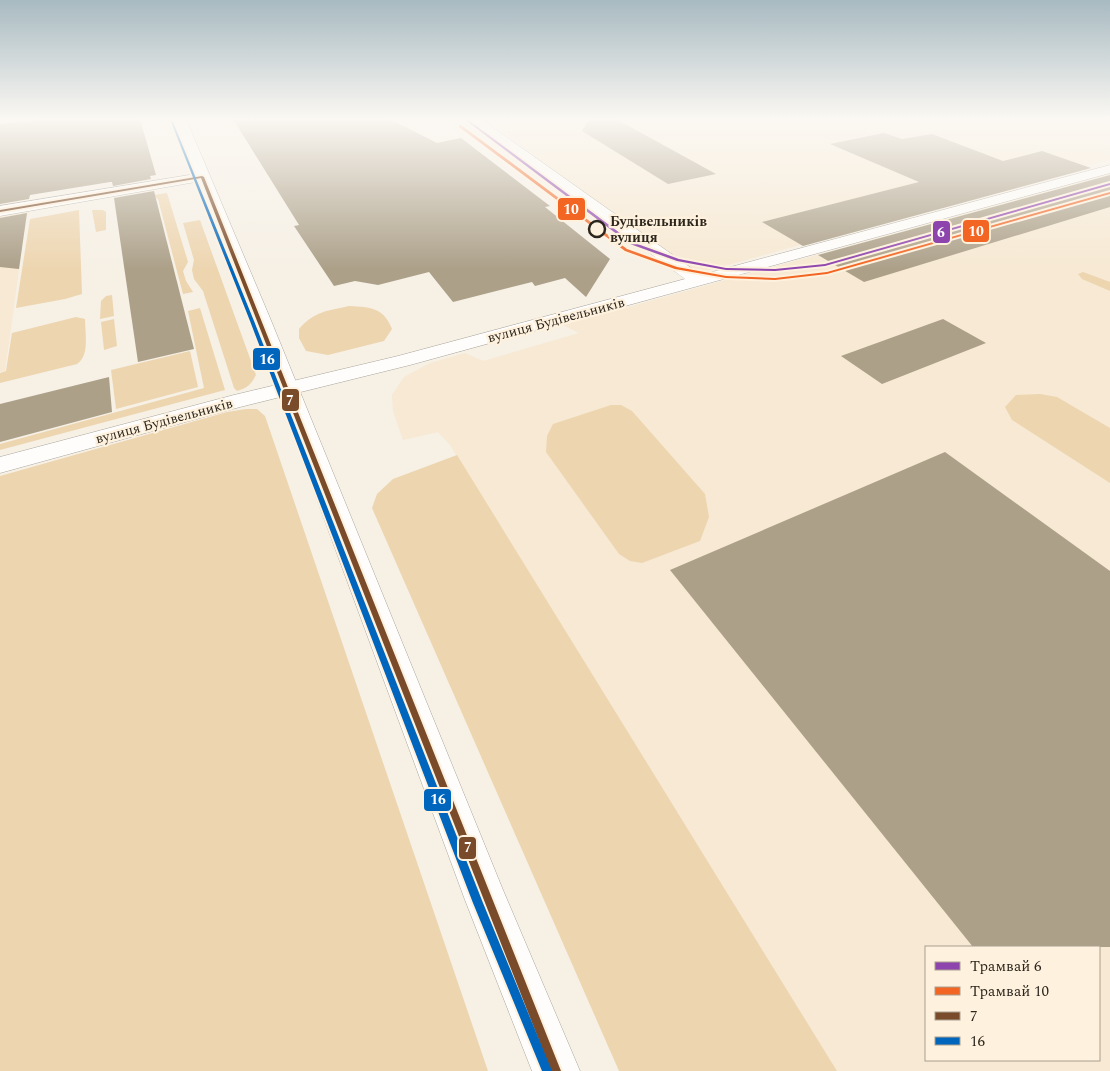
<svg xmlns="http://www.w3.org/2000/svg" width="1110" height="1071" viewBox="0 0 1110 1071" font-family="Spectral,serif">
<rect width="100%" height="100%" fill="#f6f0e5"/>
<g fill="#f7e9d3" fill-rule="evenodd">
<path d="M 485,119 L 1110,119 L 1110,160 L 695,274 Z"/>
<path d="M 1110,174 L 1110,1071 L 837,1071 L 450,445 L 438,432 L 403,440 L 393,411 L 392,395 L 404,377 L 430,363 L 465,353 L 483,361 L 579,333 L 563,325 ZM 926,947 L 1099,947 L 1099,1060 L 926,1060 Z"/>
<path d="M 29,212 L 26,219 L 5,371 L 0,372 L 0,217 Z"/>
</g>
<g fill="#edd5b0">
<path d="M 167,193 L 188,262 L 183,271 L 186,281 L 193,292 L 183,294 L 158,199 L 154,196 L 127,199 Z"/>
<path d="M 79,210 L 82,294 L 65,299 L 16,308 L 30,219 Z"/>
<path d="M 92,210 L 103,210 L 106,212 L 106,230 L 96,232 Z"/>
<path d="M 200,220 L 256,375 C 251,384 248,388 237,391 L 234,388 L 203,291 L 194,279 L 192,270 L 194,260 L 183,223 Z"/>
<path d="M 1083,272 L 1110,282 L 1110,291 L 1082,279 L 1078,274 Z"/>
<path d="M 112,295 L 114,316 L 100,319 L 101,301 L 106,296 Z"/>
<path d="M 349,306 C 371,307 384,308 392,329 L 384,341 L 328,355 L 306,351 L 299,338 L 299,329 C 315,311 327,311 349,306 Z"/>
<path d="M 200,308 L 225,390 L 0,450 L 0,444 L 204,388 L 188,311 Z"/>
<path d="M 76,317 L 85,319 C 85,333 90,356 77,364 L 0,383 L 0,373 L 6,371 L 12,333 Z"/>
<path d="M 114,319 L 117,346 L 104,350 L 101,322 Z"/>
<path d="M 190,351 L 198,387 L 116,409 L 111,370 Z"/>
<path d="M 1040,394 L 1057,397 L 1110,428 L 1110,483 L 1012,420 L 1005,407 L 1016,395 Z"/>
<path d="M 611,405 L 621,405 L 632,411 L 705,494 L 709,517 L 700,541 L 642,563 L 630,561 L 619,554 L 546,452 L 547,436 L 553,424 Z"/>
<path d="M 246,409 L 257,409 L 265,416 L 488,1071 L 0,1071 L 0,476 L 227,412 Z"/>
<path d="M 457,455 L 837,1071 L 619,1071 L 372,508 L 377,494 L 393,479 Z"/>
</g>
<g fill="#aca089">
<path d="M 43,119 L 140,119 L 156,175 L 150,176 L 151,179 L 113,186 L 112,182 L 110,182 L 30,195 L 29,199 L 0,204 L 0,124 Z"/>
<path d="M 233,119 L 390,119 L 437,143 L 461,138 L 550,206 L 545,207 L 610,259 L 586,297 L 565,278 L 535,286 L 532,282 L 453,302 L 429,272 L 378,285 L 355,281 L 334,286 L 294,226 L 299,225 Z"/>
<path d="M 589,119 L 616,119 L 716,174 L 668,184 L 582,131 Z"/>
<path d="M 884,133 L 902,139 L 932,134 L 1003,161 L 1042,151 L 1091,168 L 803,246 L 762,222 L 919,182 L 830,144 Z"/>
<path d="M 1110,175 L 1110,207 L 864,282 L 818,255 Z"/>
<path d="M 154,191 L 194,349 L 138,362 L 114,198 Z"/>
<path d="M 27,213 L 19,269 L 0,267 L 0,218 Z"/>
<path d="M 943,319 L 986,343 L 882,384 L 841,356 Z"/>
<path d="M 109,377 L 112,412 L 0,442 L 0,404 Z"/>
<path d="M 945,452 L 1110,571 L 1110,947 L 973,947 L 670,570 Z"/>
</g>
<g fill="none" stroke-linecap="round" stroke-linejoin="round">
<defs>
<g id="minor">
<path d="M 468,119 L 481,119 L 701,275 L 1110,165 L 1110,173 L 410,365 L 240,407 L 0,473 L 0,457 L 234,395 L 398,356 L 685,279 Z"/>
<path d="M 202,173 L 207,174 L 209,177 L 207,180 L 0,216 L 0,206 Z"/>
</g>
<path id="secondary" d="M 174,119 L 186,119 L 270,318 L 503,890 L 580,1071 L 532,1071 L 465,900 L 250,318 Z"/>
</defs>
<use href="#minor" stroke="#aaa59c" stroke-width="1"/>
<use href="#secondary" stroke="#aaa59c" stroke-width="1"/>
<use href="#minor" fill="#fefdfb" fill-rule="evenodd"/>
<use href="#secondary" fill="#fefdfb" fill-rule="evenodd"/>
<defs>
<path id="bus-1" d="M 202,176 L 204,177 L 561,1071 L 551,1071 L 201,178 L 0,212 L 0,210 Z"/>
<path id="bus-2" d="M 172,121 L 173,122 L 254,321 L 483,903 L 552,1071 L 542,1071 L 473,903 L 250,321 L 171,122 Z"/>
</defs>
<use href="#bus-1" stroke="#fef1dd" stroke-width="4"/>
<use href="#bus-2" stroke="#fef1dd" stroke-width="4"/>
<use href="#bus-1" fill="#7a4b2a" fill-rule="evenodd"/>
<use href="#bus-2" fill="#0065bd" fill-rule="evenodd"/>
<defs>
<path id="tram-1" d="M 464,119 L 467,119 L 632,242 L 679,259 L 726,268 L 775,269 L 825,264 L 1110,183 L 1110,185 L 825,266 L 775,271 L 726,270 L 677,261 L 630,244 Z"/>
<path id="tram-2" d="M 459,125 L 461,125 L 627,249 L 677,267 L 726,276 L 775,278 L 827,272 L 1110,192 L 1110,194 L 827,274 L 775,280 L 726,278 L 675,269 L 625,251 L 459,127 Z"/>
</defs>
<use href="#tram-1" stroke="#fef1dd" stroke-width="4"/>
<use href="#tram-2" stroke="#fef1dd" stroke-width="4"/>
<use href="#tram-1" fill="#8e44ad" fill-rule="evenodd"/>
<use href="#tram-2" fill="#f26522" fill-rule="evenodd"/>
</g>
<linearGradient id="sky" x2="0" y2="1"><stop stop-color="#a8bac1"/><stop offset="0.44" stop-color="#fbf8f3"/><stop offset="1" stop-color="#fbf8f3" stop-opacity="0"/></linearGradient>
<rect width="1110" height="269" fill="url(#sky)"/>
<circle fill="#fef1dd" stroke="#2c261d" stroke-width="2.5" cx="597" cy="229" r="8"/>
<g text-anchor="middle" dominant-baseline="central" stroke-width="4.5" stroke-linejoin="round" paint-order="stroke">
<g font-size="14" font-weight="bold" fill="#2c261d" stroke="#fef1dd" text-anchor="start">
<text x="610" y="221">Будівельників<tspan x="610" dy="16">вулиця</tspan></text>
</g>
<g font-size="14" fill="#2c261d" stroke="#fef1dd">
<text transform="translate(556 320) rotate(-15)">вулиця Будівельників</text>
<text transform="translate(164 421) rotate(-15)">вулиця Будівельників</text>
</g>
</g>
<g stroke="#fef1dd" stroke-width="2">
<rect x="557" y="197" width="29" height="24" rx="5" fill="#f26522"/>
<rect x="962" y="219" width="28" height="24" rx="5" fill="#f26522"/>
<rect x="932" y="220" width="19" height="24" rx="5" fill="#8e44ad"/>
<rect x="252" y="347" width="29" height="24" rx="5" fill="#0065bd"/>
<rect x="281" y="388" width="19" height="24" rx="5" fill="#7a4b2a"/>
<rect x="423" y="788" width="29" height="24" rx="5" fill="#0065bd"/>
<rect x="458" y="836" width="19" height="24" rx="5" fill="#7a4b2a"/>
</g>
<g font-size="14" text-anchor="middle" font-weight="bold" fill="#fff">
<text x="571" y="214">10</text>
<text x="976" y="236">10</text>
<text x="941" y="237">6</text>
<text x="267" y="364">16</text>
<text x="290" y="405">7</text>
<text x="438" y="804">16</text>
<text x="468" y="852">7</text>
</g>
<rect x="925" y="946" width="175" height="115" fill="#fef1dd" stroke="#aaa090"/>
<rect x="935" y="962" width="25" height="8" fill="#8e44ad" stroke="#aaa090"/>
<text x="970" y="971" font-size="15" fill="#2c261d">Трамвай 6</text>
<rect x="935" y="987" width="25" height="8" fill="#f26522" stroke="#aaa090"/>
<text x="970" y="996" font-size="15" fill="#2c261d">Трамвай 10</text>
<rect x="935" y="1012" width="25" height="8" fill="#7a4b2a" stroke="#aaa090"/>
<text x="970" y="1021" font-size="15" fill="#2c261d">7</text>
<rect x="935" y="1037" width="25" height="8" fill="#0065bd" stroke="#aaa090"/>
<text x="970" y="1046" font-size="15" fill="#2c261d">16</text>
</svg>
